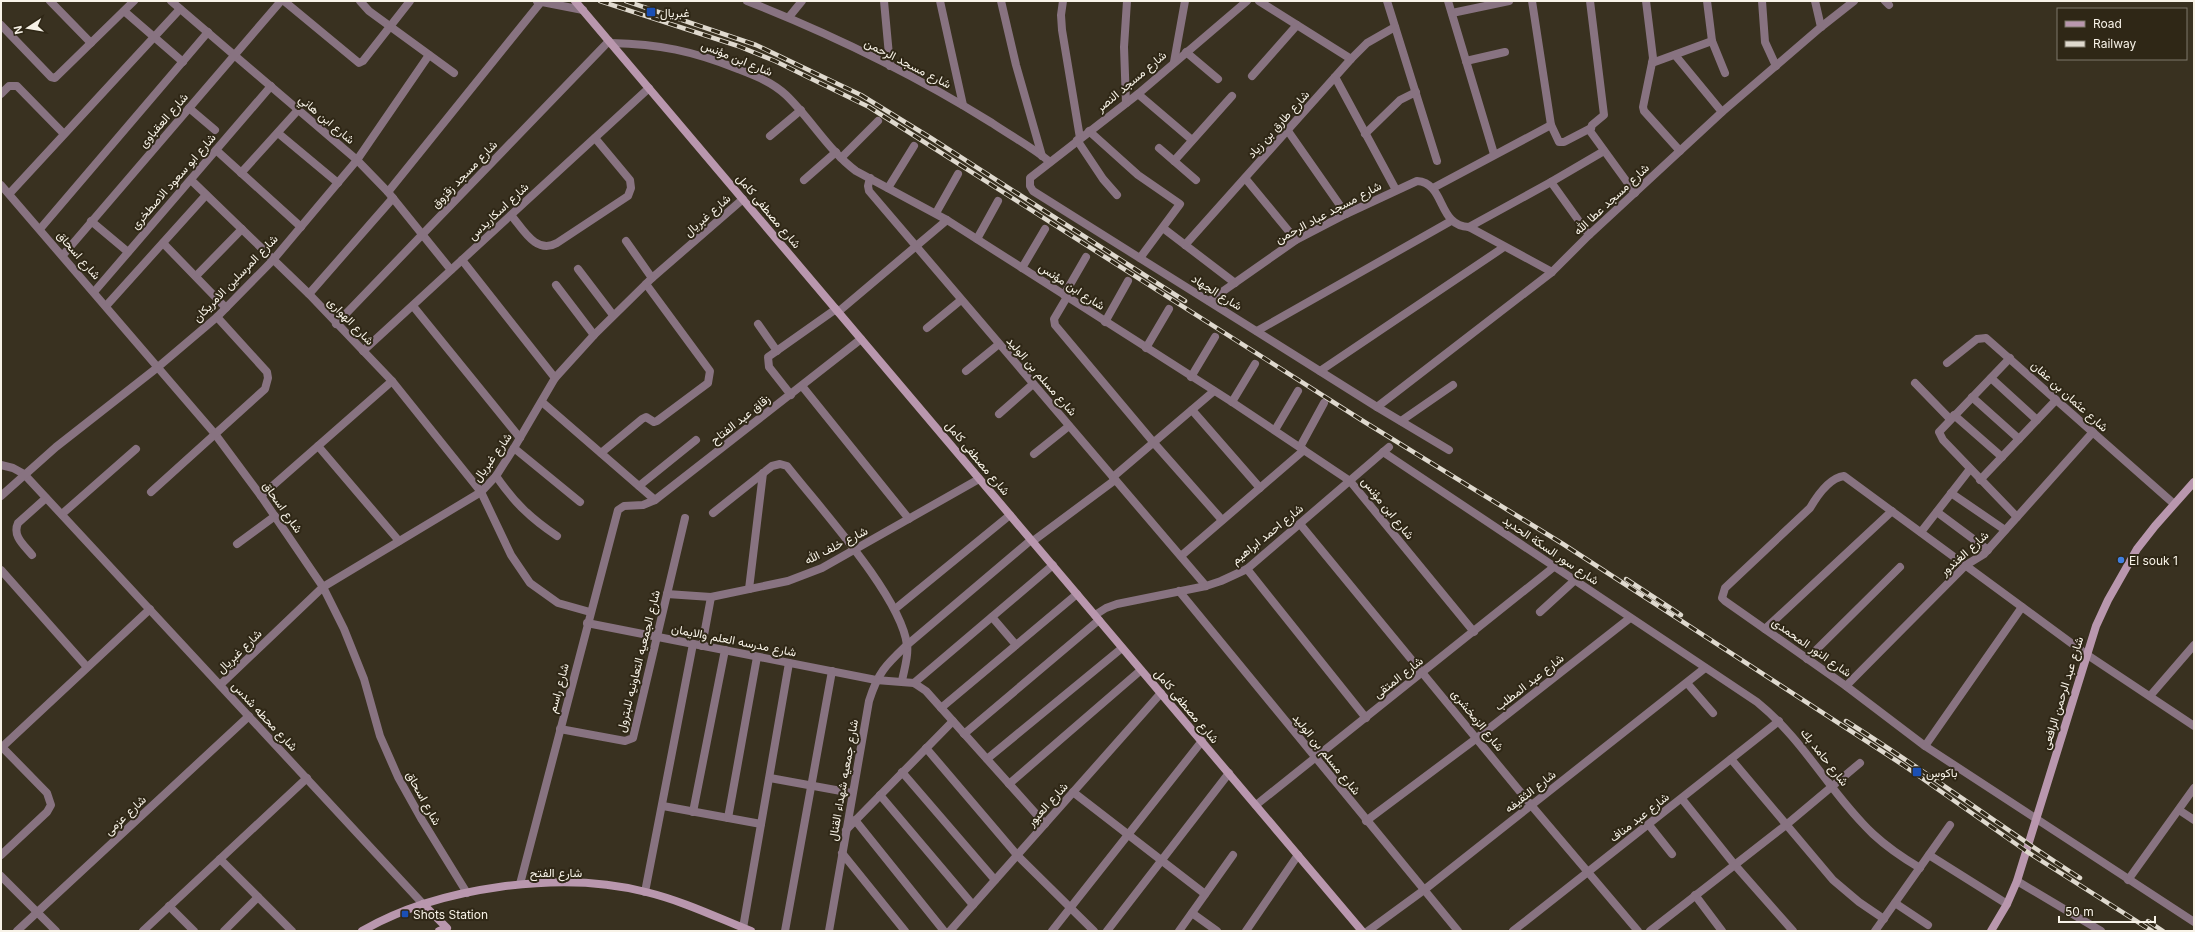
<svg xmlns="http://www.w3.org/2000/svg" width="2195" height="932" viewBox="0 0 2195 932" font-family="Inter,Vazirmatn,sans-serif">
<rect width="100%" height="100%" fill="#393120"/>
<g fill="none" stroke-linecap="round" stroke-linejoin="round">
<g stroke="#887381" stroke-width="8">
<path d="M 50,1 L 91,43"/>
<path d="M 171,1 L 357,160 L 388,192 L 451,270"/>
<path d="M 284,1 L 359,63 L 363,61 L 410,1"/>
<path d="M 360,1 L 369,11 L 454,73"/>
<path d="M 537,1 L 583,10"/>
<path d="M 747,1 C 831,34 915,75 992,123 C 1011,136 1032,147 1050,162"/>
<path d="M 884,1 L 890,66"/>
<path d="M 940,1 L 963,105"/>
<path d="M 1001,1 L 1016,65 L 1042,156"/>
<path d="M 1063,1 L 1061,15 L 1062,30 L 1080,138"/>
<path d="M 1247,1 L 1138,94 L 1030,178 L 1030,186 L 1033,191 L 1377,407 L 1449,450"/>
<path d="M 1259,1 L 1351,59"/>
<path d="M 1387,1 L 1437,161"/>
<path d="M 1448,1 L 1494,154"/>
<path d="M 1532,1 L 1551,125 L 1559,142 L 1564,142 L 1591,128"/>
<path d="M 1590,1 L 1604,115 L 1592,125 L 1590,131 L 1635,193"/>
<path d="M 1646,1 L 1653,58 L 1643,107 L 1644,111 L 1680,151"/>
<path d="M 1707,1 L 1712,41 L 1725,73"/>
<path d="M 1762,1 L 1765,42 L 1776,66"/>
<path d="M 1815,1 L 1821,27"/>
<path d="M 1885,1 L 1889,5"/>
<path d="M 124,11 L 183,62"/>
<path d="M 1452,13 L 1509,1"/>
<path d="M 789,17 L 802,1"/>
<path d="M 1,25 L 51,77 L 55,78 L 134,1"/>
<path d="M 611,43 C 659,44 693,51 738,69 C 756,76 772,82 786,95 C 811,119 828,150 856,171 L 947,220 L 1232,402 L 1350,481 L 1474,632"/>
<path d="M 1186,52 L 1218,79"/>
<path d="M 1675,55 L 1722,112"/>
<path d="M 1466,61 L 1505,52"/>
<path d="M 1174,62 L 1185,1"/>
<path d="M 1652,63 L 1712,41"/>
<path d="M 1252,76 L 1297,25"/>
<path d="M 1335,77 L 1396,190"/>
<path d="M 1,94 L 9,86 L 17,86 L 64,134"/>
<path d="M 1138,94 L 1192,140"/>
<path d="M 1126,103 L 1124,47 L 1127,1"/>
<path d="M 189,108 L 215,130"/>
<path d="M 1089,131 L 1138,175 L 1180,204 L 1140,258"/>
<path d="M 1288,131 L 1346,214"/>
<path d="M 278,133 L 338,183"/>
<path d="M 1365,134 L 1400,100 L 1416,92"/>
<path d="M 770,136 L 801,110"/>
<path d="M 1077,140 L 1103,179 L 1117,195"/>
<path d="M 1159,148 L 1196,180"/>
<path d="M 216,150 L 301,227"/>
<path d="M 841,158 L 878,121"/>
<path d="M 1174,161 L 1232,96"/>
<path d="M 241,173 L 298,110"/>
<path d="M 870,178 L 868,186 L 869,191 L 1206,586"/>
<path d="M 1245,178 L 1296,240"/>
<path d="M 191,180 L 309,294 L 392,381 L 481,492 L 511,555 L 530,583 L 558,603 L 590,612"/>
<path d="M 804,180 L 836,152"/>
<path d="M 1551,182 L 1589,235"/>
<path d="M 1,185 L 215,434 L 261,496 L 323,587 L 344,629 L 364,679 L 380,736 L 398,777 L 422,820 L 467,893"/>
<path d="M 888,188 L 914,146"/>
<path d="M 1433,188 L 1551,125"/>
<path d="M 388,192 L 541,2"/>
<path d="M 10,193 L 180,9"/>
<path d="M 936,213 L 958,174"/>
<path d="M 511,215 C 523,229 536,255 557,243 L 628,196 L 631,188 L 630,180 L 595,138"/>
<path d="M 91,221 L 128,252"/>
<path d="M 1469,227 L 1551,182 L 1604,151"/>
<path d="M 1163,228 L 1235,283"/>
<path d="M 40,229 L 208,32"/>
<path d="M 977,239 L 998,201"/>
<path d="M 626,241 L 652,278"/>
<path d="M 163,243 L 226,308"/>
<path d="M 1185,245 L 1351,59 L 1367,43 L 1395,27"/>
<path d="M 63,255 L 281,1"/>
<path d="M 462,260 L 555,378"/>
<path d="M 1022,268 L 1045,229"/>
<path d="M 578,269 L 613,315"/>
<path d="M 196,276 L 242,229"/>
<path d="M 556,285 L 594,335"/>
<path d="M 94,292 L 271,86"/>
<path d="M 309,294 L 393,198"/>
<path d="M 1064,295 L 1086,257"/>
<path d="M 1067,297 L 1054,319 L 1055,325 L 1154,443 L 1222,520"/>
<path d="M 1209,301 L 1296,240 L 1346,214 L 1417,181 C 1446,183 1437,226 1469,227 L 1552,272"/>
<path d="M 106,306 L 206,195"/>
<path d="M 413,306 L 520,438"/>
<path d="M 838,312 L 947,220"/>
<path d="M 1105,322 L 1128,281"/>
<path d="M 336,324 L 609,41"/>
<path d="M 758,324 L 777,351"/>
<path d="M 927,328 L 961,300"/>
<path d="M 1257,331 L 1451,221"/>
<path d="M 1146,348 L 1169,309"/>
<path d="M 363,351 L 649,88"/>
<path d="M 2010,358 L 1939,432 L 1943,440 L 2017,517"/>
<path d="M 1947,363 L 1977,339 L 1986,338 L 2173,503"/>
<path d="M 966,371 L 999,344"/>
<path d="M 1320,371 L 1504,247"/>
<path d="M 1191,377 L 1215,337"/>
<path d="M 1991,378 L 2037,420"/>
<path d="M 1915,383 L 1950,419"/>
<path d="M 802,386 L 909,519"/>
<path d="M 791,395 L 769,367 L 768,357 L 836,309"/>
<path d="M 1972,397 L 2019,439"/>
<path d="M 542,402 L 655,500"/>
<path d="M 1232,402 L 1255,364"/>
<path d="M 1377,407 L 1552,272 L 1589,235 L 1722,112 L 1821,27 L 1854,1"/>
<path d="M 1192,410 L 1260,488"/>
<path d="M 999,414 L 1033,384"/>
<path d="M 1954,415 L 2002,457"/>
<path d="M 1401,421 L 1453,385"/>
<path d="M 1275,430 L 1298,391"/>
<path d="M 318,446 L 399,541"/>
<path d="M 1300,447 L 1324,403"/>
<path d="M 514,448 L 580,502"/>
<path d="M 1383,452 L 1757,702 C 1804,740 1830,793 1873,834 C 1887,847 1903,858 1920,868"/>
<path d="M 601,453 L 642,419 L 646,417 L 654,422 L 657,421 L 708,383 L 710,371 L 646,284"/>
<path d="M 1034,454 L 1069,426"/>
<path d="M 1,465 L 13,468 L 24,474 L 423,904"/>
<path d="M 496,476 C 514,502 530,518 557,536"/>
<path d="M 1113,477 L 1214,391"/>
<path d="M 1980,480 L 2056,400"/>
<path d="M 639,486 L 696,440"/>
<path d="M 151,492 L 265,389 L 268,378 L 267,372 L 217,317"/>
<path d="M 1951,493 L 2005,530"/>
<path d="M 1,496 L 56,447 L 158,367 L 217,317 L 273,260 L 357,160 L 429,55"/>
<path d="M 261,496 L 392,381"/>
<path d="M 1937,512 L 1988,550"/>
<path d="M 713,513 L 772,466 L 780,464 L 787,466 C 819,507 901,596 907,645 C 909,655 904,670 902,681"/>
<path d="M 62,514 L 136,449"/>
<path d="M 1300,524 L 1531,805 L 1638,931"/>
<path d="M 1921,532 L 1970,469"/>
<path d="M 1033,541 L 1115,480"/>
<path d="M 237,544 L 275,516"/>
<path d="M 32,555 C 24,545 12,536 18,523 L 46,498"/>
<path d="M 1181,556 L 1304,450"/>
<path d="M 1247,569 L 1366,718"/>
<path d="M 1,570 L 87,667"/>
<path d="M 749,589 L 763,473"/>
<path d="M 1179,591 L 1458,931"/>
<path d="M 667,594 L 711,597 L 788,581 L 822,568 L 979,479"/>
<path d="M 895,609 L 1010,515"/>
<path d="M 1540,612 L 1575,580"/>
<path d="M 1095,615 L 1106,608 L 1117,604 L 1206,586 L 1221,581 L 1247,569 L 1389,447"/>
<path d="M 992,617 L 1016,645"/>
<path d="M 587,623 L 876,680 L 914,683 L 926,691 L 1045,824"/>
<path d="M 1765,629 L 1892,511"/>
<path d="M 702,646 L 711,597"/>
<path d="M 1807,659 L 1900,567"/>
<path d="M 914,683 L 1053,565"/>
<path d="M 1687,683 L 1713,713"/>
<path d="M 220,685 L 323,587 L 481,492 L 496,476 L 514,448 L 555,378 L 594,335 L 652,278 L 743,199"/>
<path d="M 1846,686 L 1966,565 L 1984,554 L 2093,432"/>
<path d="M 2150,696 L 2194,645"/>
<path d="M 941,708 L 1077,594"/>
<path d="M 2194,726 L 2086,654 L 1844,476 C 1829,478 1817,496 1810,508 L 1725,588 L 1722,598 L 1725,601 L 1846,686 L 1925,746 L 2194,922"/>
<path d="M 560,729 L 625,741 L 633,738 L 685,518"/>
<path d="M 964,734 L 1099,620"/>
<path d="M 1925,746 L 2022,607"/>
<path d="M 1,748 L 150,609"/>
<path d="M 926,748 L 1017,855 L 1094,931"/>
<path d="M 987,759 L 1122,648"/>
<path d="M 1731,759 L 1833,880 L 1859,902 L 1884,919"/>
<path d="M 902,772 L 995,880"/>
<path d="M 770,778 L 852,793"/>
<path d="M 1009,784 L 1141,670"/>
<path d="M 1073,792 L 1205,894"/>
<path d="M 880,795 L 973,905"/>
<path d="M 1682,799 L 1734,864 L 1793,931"/>
<path d="M 1256,805 L 1555,566"/>
<path d="M 663,806 L 761,824"/>
<path d="M 2179,810 L 2194,820"/>
<path d="M 693,812 L 725,650"/>
<path d="M 728,818 L 757,657"/>
<path d="M 855,820 L 944,931"/>
<path d="M 1366,821 L 1477,738 L 1630,618"/>
<path d="M 1649,825 L 1672,854"/>
<path d="M 846,830 L 953,721"/>
<path d="M 842,853 L 905,931"/>
<path d="M 1,855 L 47,812 L 51,805 L 47,793 L 2,747"/>
<path d="M 1929,855 L 2007,904"/>
<path d="M 220,859 L 292,931"/>
<path d="M 1,876 L 56,931"/>
<path d="M 2128,880 L 2194,788"/>
<path d="M 2017,881 L 2101,931"/>
<path d="M 520,884 L 618,510 L 624,506 L 643,505 L 655,500 L 861,339"/>
<path d="M 645,892 L 693,644"/>
<path d="M 1695,895 L 1722,931"/>
<path d="M 1895,903 L 1928,925"/>
<path d="M 169,906 L 194,931"/>
<path d="M 1192,913 L 1217,931"/>
<path d="M 743,928 L 789,663"/>
<path d="M 17,931 L 249,716"/>
<path d="M 143,931 L 307,778"/>
<path d="M 224,931 L 258,897"/>
<path d="M 785,931 L 832,671"/>
<path d="M 829,931 L 869,701 C 878,672 886,665 907,645 L 1031,540"/>
<path d="M 950,931 L 1161,693"/>
<path d="M 1052,931 L 1202,741"/>
<path d="M 1107,931 L 1229,773"/>
<path d="M 1179,931 L 1233,855"/>
<path d="M 1246,931 L 1298,855"/>
<path d="M 1368,931 L 1424,890 L 1705,668"/>
<path d="M 1513,931 L 1779,721"/>
<path d="M 1650,931 L 1786,825 L 1860,763"/>
<path d="M 1875,931 L 1950,825"/>
</g>
<g stroke="#b997ae" stroke-width="8">
<path d="M 575,1 L 1362,931"/>
<path d="M 423,904 L 447,928 L 439,931"/>
<path d="M 362,931 C 438,887 561,870 646,892 C 683,901 716,917 751,931"/>
<path d="M 1991,931 L 2007,904 L 2017,881 L 2096,626 L 2108,600 L 2137,549 L 2155,526 L 2194,482"/>
</g>
<defs>
<g id="rail">
<path d="M 600,1 L 738,46 L 775,61 L 869,107 L 1363,421 L 1563,544 L 1903,765 L 2026,851 L 2152,931"/>
<path d="M 626,1 L 756,45 L 861,95 L 931,138 L 1185,301"/>
<path d="M 1626,579 L 1681,615"/>
<path d="M 1846,721 C 1926,771 2001,827 2080,878"/>
<path d="M 2148,921 L 2163,931"/>
</g>
</defs>
<use href="#rail" stroke="#dfd9ce" stroke-width="4.5"/>
<use href="#rail" stroke="#2f2716" stroke-width="3" stroke-dasharray="9" stroke-linecap="butt"/>
</g>
<g fill="#1a4fb4" stroke="#2f2716" stroke-width="1.5">
<rect x="646" y="7" width="10" height="10" rx="2"/>
<rect x="1912" y="767" width="10" height="10" rx="2"/>
<rect x="401" y="910" width="8" height="8" rx="2"/>
</g>
<circle fill="#3f7fe0" stroke="#2f2716" stroke-width="1.5" cx="2121" cy="560" r="4"/>
<g text-anchor="middle" dominant-baseline="central" stroke-width="4" stroke-linejoin="round" paint-order="stroke">
<g font-size="12" fill="#f8f3e8" stroke="#2f2716" text-anchor="start">
<text x="660" y="12">غبريال</text>
<text x="2129" y="560">El souk 1</text>
<text x="1926" y="772">باكوس</text>
<text x="413" y="914">Shots Station</text>
</g>
<g font-size="12" fill="#f8f3e8" stroke="#2f2716">
<text transform="translate(737 58) rotate(22)">شارع ابن مؤنس</text>
<text transform="translate(908 63) rotate(27)">شارع مسجد الرحمن</text>
<text transform="translate(1131 81) rotate(-40)">شارع مسجد النصر</text>
<text transform="translate(327 119) rotate(40)">شارع ابن هاني</text>
<text transform="translate(163 120) rotate(-49)">شارع العقباوى</text>
<text transform="translate(1278 124) rotate(-48)">شارع طارق بن زياد</text>
<text transform="translate(464 174) rotate(-46)">شارع مسجد زقزوق</text>
<text transform="translate(173 181) rotate(-49)">شارع ابو سعود الاصطخرى</text>
<text transform="translate(1611 199) rotate(-43)">شارع مسجد عطا الله</text>
<text transform="translate(498 211) rotate(-43)">شارع اسكاريدس</text>
<text transform="translate(769 211) rotate(50)">شارع مصطفى كامل</text>
<text transform="translate(1328 212) rotate(-28)">شارع مسجد عباد الرحمن</text>
<text transform="translate(707 215) rotate(-41)">شارع غبريال</text>
<text transform="translate(79 255) rotate(49)">شارع اسحاق</text>
<text transform="translate(235 278) rotate(-46)">شارع المرسلين الامريكان</text>
<text transform="translate(1072 286) rotate(33)">شارع ابن مؤنس</text>
<text transform="translate(1217 292) rotate(32)">شارع الجهاد</text>
<text transform="translate(351 321) rotate(46)">شارع الهوارى</text>
<text transform="translate(1042 376) rotate(49)">شارع مسلم بن الوليد</text>
<text transform="translate(2070 396) rotate(42)">شارع عثمان بن عفان</text>
<text transform="translate(740 419) rotate(-38)">زقاق عبد الفتاح</text>
<text transform="translate(492 457) rotate(-54)">شارع غبريال</text>
<text transform="translate(978 458) rotate(50)">شارع مصطفى كامل</text>
<text transform="translate(283 507) rotate(55)">شارع اسحاق</text>
<text transform="translate(1388 508) rotate(51)">شارع ابن مؤنس</text>
<text transform="translate(1267 534) rotate(-39)">شارع احمد ابراهيم</text>
<text transform="translate(836 545) rotate(-27)">شارع خلف الله</text>
<text transform="translate(1551 550) rotate(34)">شارع سور السكة الحديد</text>
<text transform="translate(1964 553) rotate(-42)">شارع الغندور</text>
<text transform="translate(734 640) rotate(11)">شارع مدرسه العلم والايمان</text>
<text transform="translate(1812 647) rotate(35)">شارع النور المحمدى</text>
<text transform="translate(239 651) rotate(-44)">شارع غبريال</text>
<text transform="translate(638 661) rotate(-76)">شارع الجمعيه التعاونيه للبترول</text>
<text transform="translate(1398 677) rotate(-38)">شارع المتقى</text>
<text transform="translate(1529 682) rotate(-38)">شارع عبد المطلب</text>
<text transform="translate(558 688) rotate(-75)">شارع راسم</text>
<text transform="translate(2062 693) rotate(-73)">شارع عبد الرحمن الرافعى</text>
<text transform="translate(1187 706) rotate(50)">شارع مصطفى كامل</text>
<text transform="translate(265 716) rotate(47)">شارع محطه شدس</text>
<text transform="translate(1478 720) rotate(51)">شارع الزمخشرى</text>
<text transform="translate(1327 754) rotate(51)">شارع مسلم بن الوليد</text>
<text transform="translate(1825 757) rotate(52)">شارع حامد بك</text>
<text transform="translate(843 780) rotate(-80)">شارع جمعيه شهداء القنال</text>
<text transform="translate(1530 791) rotate(-38)">شارع الثقيفه</text>
<text transform="translate(424 798) rotate(61)">شارع اسحاق</text>
<text transform="translate(1047 804) rotate(-48)">شارع العبور</text>
<text transform="translate(125 815) rotate(-43)">شارع عزمى</text>
<text transform="translate(1639 817) rotate(-38)">شارع عبد مناف</text>
<text x="556" y="872">شارع الفتح</text>
</g>
</g>
<rect width="2195" height="932" fill="none" stroke="#f8f3e8" stroke-width="4"/>
<rect x="2057" y="8" width="130" height="52" fill="#2f2716" stroke="#7f796a"/>
<rect x="2065" y="21" width="20" height="6" fill="#b997ae" stroke="#7f796a"/>
<text x="2093" y="28" font-size="12" fill="#f8f3e8">Road</text>
<rect x="2065" y="41" width="20" height="6" fill="#dfd9ce" stroke="#7f796a"/>
<text x="2093" y="48" font-size="12" fill="#f8f3e8">Railway</text>
<g transform="translate(28 28) rotate(258)" stroke="#2f2716" stroke-width="3" paint-order="stroke">
<path d="M0-3L7 15L0 10L-7 15Z" fill="#f8f3e8"/>
<text y="-6" font-size="11" font-weight="bold" text-anchor="middle" fill="#f8f3e8">N</text>
</g>
<path d="M2059 916v6h96v-6" fill="none" stroke="#f8f3e8" stroke-width="2"/>
<text x="2065" y="916" font-size="12" fill="#f8f3e8" stroke="#2f2716" stroke-width="3" paint-order="stroke">50 m</text>
</svg>
